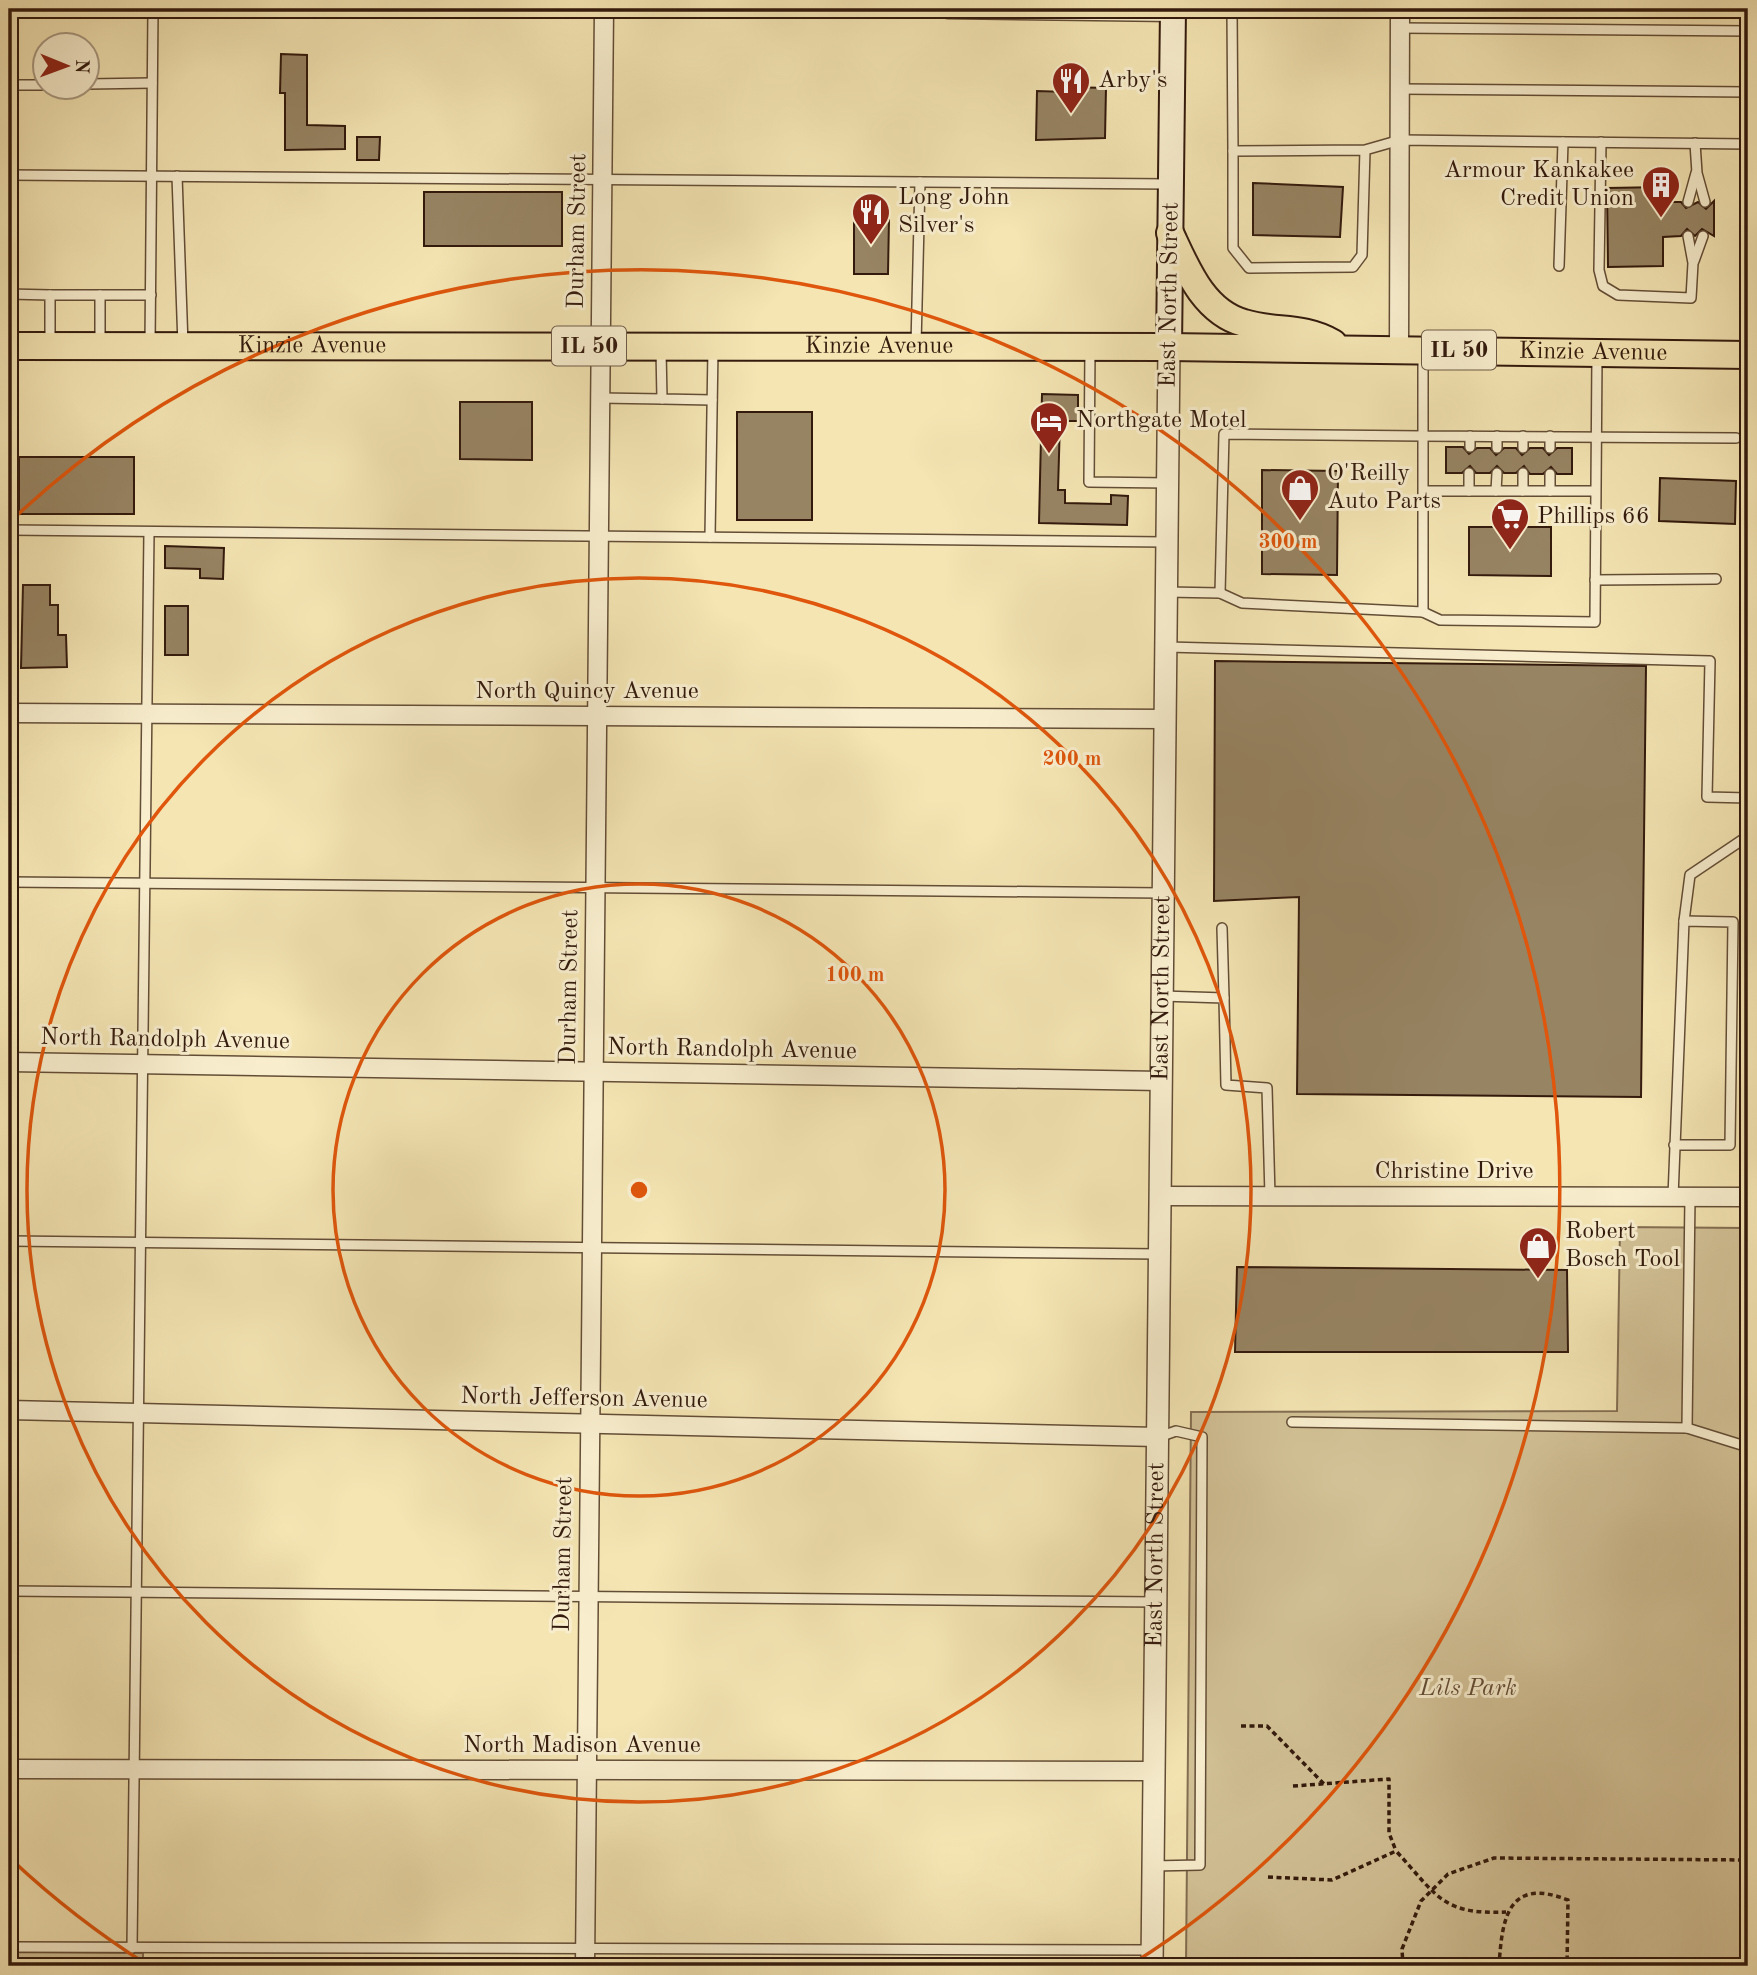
<svg xmlns="http://www.w3.org/2000/svg" width="1757" height="1975" viewBox="0 0 1757 1975" font-family="'Old Standard TT',serif">
<rect width="100%" height="100%" fill="#f4e5b3"/>
<filter id="stains"><feTurbulence type="fractalNoise" baseFrequency=".00286" numOctaves="4"/><feColorMatrix values="0 0 0 0 .2 0 0 0 0 .09 0 0 0 0 .02 0 0 0 .5 -.17"/></filter>
<radialGradient id="worn" r=".72"><stop offset=".6" stop-color="#630" stop-opacity="0"/><stop offset="1" stop-color="#630" stop-opacity=".3"/></radialGradient>
<g fill="#d3c297" stroke="#836e52" stroke-width="2">
<path d="M 1620,1227 L 1748,1228 L 1748,1966 L 1186,1966 L 1191,1412 L 1617,1411 Z"/>
<path d="M 9,1952 L 143,1953 L 143,1966 L 9,1966 Z"/>
</g>
<g fill="#978463" stroke="#331a0d" stroke-width="2">
<path d="M 281,54 L 307,55 L 307,125 L 345,126 L 345,149 L 285,150 L 285,93 L 280,93 Z"/>
<path d="M 1069,87 L 1106,88 L 1105,138 L 1036,140 L 1037,91 L 1067,92 Z"/>
<path d="M 357,137 L 380,137 L 379,160 L 357,160 Z"/>
<path d="M 1253,183 L 1343,187 L 1340,237 L 1253,235 Z"/>
<path d="M 1664,187 L 1664,202 L 1681,202 L 1686,208 L 1698,202 L 1706,209 L 1714,201 L 1714,236 L 1702,229 L 1695,236 L 1687,229 L 1681,236 L 1663,237 L 1663,266 L 1608,267 L 1607,188 Z"/>
<rect x="424" y="192" width="138" height="54"/>
<path d="M 854,218 L 889,219 L 888,274 L 854,274 Z"/>
<path d="M 1042,394 L 1078,395 L 1078,421 L 1060,421 L 1058,490 L 1065,490 L 1065,503 L 1111,504 L 1111,495 L 1128,496 L 1127,525 L 1039,523 Z"/>
<path d="M 460,402 L 532,402 L 532,460 L 460,459 Z"/>
<rect x="737" y="412" width="75" height="108"/>
<path d="M 1446,447 L 1463,447 L 1469,454 L 1477,448 L 1490,448 L 1496,455 L 1504,448 L 1516,448 L 1522,455 L 1530,448 L 1543,448 L 1549,455 L 1557,448 L 1572,448 L 1572,474 L 1557,474 L 1551,467 L 1543,474 L 1530,474 L 1524,466 L 1516,473 L 1504,473 L 1497,466 L 1490,473 L 1476,473 L 1470,466 L 1462,473 L 1446,473 Z"/>
<rect x="19" y="457" width="115" height="57"/>
<path d="M 1262,470 L 1338,471 L 1337,575 L 1262,574 Z"/>
<path d="M 1660,478 L 1736,481 L 1735,524 L 1659,521 Z"/>
<path d="M 1469,527 L 1551,527 L 1551,576 L 1469,575 Z"/>
<path d="M 165,546 L 224,548 L 223,579 L 200,578 L 200,569 L 165,568 Z"/>
<path d="M 23,585 L 50,585 L 50,605 L 58,605 L 58,635 L 66,635 L 67,667 L 21,668 Z"/>
<rect x="165" y="606" width="23" height="49"/>
<path d="M 1215,661 L 1646,666 L 1641,1097 L 1297,1094 L 1299,897 L 1214,901 Z"/>
<path d="M 1237,1267 L 1567,1270 L 1568,1352 L 1235,1352 Z"/>
</g>
<g fill="none" stroke-linecap="round" stroke-linejoin="round">
<defs>
<g id="service">
<path d="M 1232,9 L 1233,151"/>
<path d="M 1400,28 L 1748,31"/>
<path d="M 88,84 L 152,83"/>
<path d="M 9,85 L 46,85"/>
<path d="M 1400,89 L 1748,92"/>
<path d="M 1601,142 L 1599,270 L 1603,286 L 1618,295 L 1691,298 L 1693,263 L 1688,236"/>
<path d="M 1695,143 L 1697,173 L 1705,202"/>
<path d="M 1365,150 L 1362,255 L 1353,267 L 1249,268 L 1233,248 L 1233,151 L 1365,150 L 1400,140 L 1748,144"/>
<path d="M 9,175 L 1169,184"/>
<path d="M 177,176 L 183,345"/>
<path d="M 1688,202 L 1696,173"/>
<path d="M 1694,261 L 1703,236"/>
<path d="M 1559,266 L 1563,142"/>
<path d="M 9,294 L 50,295 L 50,343"/>
<path d="M 50,295 L 100,295 L 100,345"/>
<path d="M 100,295 L 151,295"/>
<path d="M 150,345 L 153,9"/>
<path d="M 916,345 L 920,182"/>
<path d="M 1090,348 L 1089,482 L 1168,483"/>
<path d="M 661,350 L 662,399 L 712,400"/>
<path d="M 1423,351 L 1423,436 L 1736,438"/>
<path d="M 600,398 L 662,399"/>
<path d="M 1470,436 L 1470,447"/>
<path d="M 1497,448 L 1497,436"/>
<path d="M 1523,448 L 1523,436"/>
<path d="M 1550,448 L 1550,436"/>
<path d="M 1523,473 L 1523,491"/>
<path d="M 1424,491 L 1595,491"/>
<path d="M 1469,491 L 1469,473"/>
<path d="M 1496,491 L 1497,473"/>
<path d="M 1550,491 L 1550,474"/>
<path d="M 9,530 L 1165,542"/>
<path d="M 710,537 L 713,349"/>
<path d="M 1595,580 L 1716,579"/>
<path d="M 1167,592 L 1220,593 L 1224,434 L 1423,436 L 1423,612"/>
<path d="M 1220,593 L 1242,603 L 1423,612 L 1440,620 L 1595,622 L 1597,355"/>
<path d="M 1167,647 L 1710,661 L 1707,797 L 1748,798 L 1748,836 L 1690,875 L 1684,921"/>
<path d="M 9,882 L 1162,893"/>
<path d="M 1222,928 L 1224,998"/>
<path d="M 1162,996 L 1224,998 L 1226,1085 L 1267,1088 L 1270,1196"/>
<path d="M 1673,1197 L 1684,921 L 1733,922 L 1730,1145 L 1674,1145"/>
<path d="M 9,1241 L 1159,1254"/>
<path d="M 1292,1422 L 1687,1428 L 1748,1447"/>
<path d="M 1687,1428 L 1690,1197"/>
<path d="M 9,1591 L 1156,1602"/>
<path d="M 1153,1866 L 1200,1865 L 1202,1437 L 1176,1431 L 1159,1437"/>
<path d="M 9,1947 L 1152,1950"/>
<path d="M 132,1948 L 149,532"/>
</g>
<g id="minor">
<path d="M 948,9 L 1173,12"/>
<path d="M 1399,349 L 1400,9"/>
<path d="M 9,713 L 1165,719"/>
<path d="M 9,1062 L 1161,1081"/>
<path d="M 1160,1196 L 1748,1197"/>
<path d="M 9,1410 L 1157,1437"/>
<path d="M 9,1769 L 1154,1771"/>
<path d="M 585,1966 L 604,9"/>
</g>
<g id="tertiary">
<path id="s1" d="M 1152,1966 L 1169,347"/>
</g>
<path id="secondary" d="M 1169,347 L 1173,9"/>
<g id="primary">
<path d="M 1170,233 C 1186,267 1203,312 1244,323 C 1276,333 1301,325 1333,343"/>
<path id="s2" d="M 9,346 L 1169,347 L 1748,355"/>
</g>
</defs>
<use href="#service" stroke="#634d36" stroke-width="12"/>
<use href="#minor" stroke="#634d36" stroke-width="21"/>
<use href="#tertiary" stroke="#634d36" stroke-width="24"/>
<use href="#secondary" stroke="#331a0d" stroke-width="28"/>
<use href="#primary" stroke="#331a0d" stroke-width="30"/>
<g stroke="#331a0d" stroke-width="3.5" stroke-dasharray="5 3.5" stroke-linecap="butt">
<path d="M 1241,1726 L 1267,1726 L 1324,1784"/>
<path d="M 1293,1786 L 1389,1779 L 1389,1833 L 1396,1851"/>
<path d="M 1268,1877 L 1332,1880 L 1396,1851 C 1437,1895 1441,1915 1506,1912"/>
<path d="M 1403,1966 L 1402,1949 L 1421,1901 L 1448,1874 L 1494,1858 L 1748,1860"/>
<path d="M 1499,1966 C 1502,1920 1507,1876 1568,1900 L 1567,1966"/>
</g>
<use href="#service" stroke="#f8eece" stroke-width="9"/>
<use href="#minor" stroke="#f8eece" stroke-width="18"/>
<use href="#tertiary" stroke="#f8eece" stroke-width="21"/>
<use href="#secondary" stroke="#f8eece" stroke-width="24"/>
<use href="#primary" stroke="#f4e5b3" stroke-width="26"/>
</g>
<g fill="none" stroke="#df560c" stroke-width="3.5">
<circle cx="639" cy="1190" r="306"/>
<circle cx="639" cy="1190" r="612"/>
<path d="M146 1964A918 918 0 0 1 13 1861M13 519A918 918 0 1 1 1132 1964"/>
</g>
<defs>
<symbol id="restaurant-pin" viewBox="-11 -11 22 30"><path d="M0 17L-7.5 6A9.5 9.5 0 1 1 7.5 6Z" fill="#8f2418" stroke="#f8eece"/><path d="M-5-6h1v4h1v-4h1v4h1v-4h1v5L-1.5 .5V6h-2V.5L-5-1ZM5-6V6H3V1.5H1.5Q1.5-4 5-6Z" fill="#fff"/></symbol>
<symbol id="building-pin" viewBox="-11 -11 22 30"><path d="M0 17L-7.5 6A9.5 9.5 0 1 1 7.5 6Z" fill="#8f2418" stroke="#f8eece"/><path d="M-4-6H4V6H1V3H-1V6H-4ZM-2.5-4.3h1.7v1.8h-1.7ZM.8-4.3h1.7v1.8H.8ZM-2.5-1h1.7V.8h-1.7ZM.8-1h1.7V.8H.8Z" fill="#fff"/></symbol>
<symbol id="hotel-pin" viewBox="-11 -11 22 30"><path d="M0 17L-7.5 6A9.5 9.5 0 1 1 7.5 6Z" fill="#8f2418" stroke="#f8eece"/><path d="M-6-4.5h1.5V1H6V5H4.5V3h-9V5H-6ZM-4 0a1.8 1.8 0 1 1 3.6 0ZM.5 0V-2.5h3Q6-2.5 6 0Z" fill="#fff"/></symbol>
<symbol id="shop-pin" viewBox="-11 -11 22 30"><path d="M0 17L-7.5 6A9.5 9.5 0 1 1 7.5 6Z" fill="#8f2418" stroke="#f8eece"/><path d="M-5-2.5h2.3a2.7 3.5 0 0 1 5.4 0H5L5.5 6h-11ZM-1.5-2.5h3a1.5 2.3 0 0 0-3 0Z" fill="#fff"/></symbol>
<symbol id="supermarket-pin" viewBox="-11 -11 22 30"><path d="M0 17L-7.5 6A9.5 9.5 0 1 1 7.5 6Z" fill="#8f2418" stroke="#f8eece"/><path d="M-6-5.5h2.5l.6 2H6L4.5 2H-2.5L-4.4-4H-6ZM-1.5 3.2a1.3 1.3 0 1 0 .1 0ZM3 3.2a1.3 1.3 0 1 0 .1 0Z" fill="#fff"/></symbol>
</defs>
<g fill-rule="evenodd">
<use href="#restaurant-pin" x="1049" y="59" width="44" height="60"/>
<use href="#building-pin" x="1639" y="163" width="44" height="60"/>
<use href="#restaurant-pin" x="849" y="190" width="44" height="60"/>
<use href="#hotel-pin" x="1027" y="399" width="44" height="60"/>
<use href="#shop-pin" x="1278" y="466" width="44" height="60"/>
<use href="#supermarket-pin" x="1488" y="495" width="44" height="60"/>
<use href="#shop-pin" x="1516" y="1224" width="44" height="60"/>
</g>
<g text-anchor="middle" dominant-baseline="central" stroke-width="6" stroke-linejoin="round" paint-order="stroke">
<g fill="#f8eece" stroke="#6e5a47" stroke-width="2">
<rect x="552" y="326.5" width="74" height="39" rx="5"/>
<rect x="1422" y="330.5" width="74" height="39" rx="5"/>
</g>
<g font-size="23" font-weight="bold" fill="#331a0d">
<text x="589" y="346">IL 50</text>
<text x="1459" y="350">IL 50</text>
</g>
<g font-size="24" fill="#331a0d" stroke="#f8eece" text-anchor="start">
<text x="1098" y="81">Arby's</text>
<text x="1634" y="171" text-anchor="end">Armour Kankakee<tspan x="1634" dy="28">Credit Union</tspan></text>
<text x="898" y="198">Long John<tspan x="898" dy="28">Silver's</tspan></text>
<text x="1076" y="421">Northgate Motel</text>
<text x="1327" y="474">O'Reilly<tspan x="1327" dy="28">Auto Parts</tspan></text>
<text x="1537" y="517">Phillips 66</text>
<text x="1565" y="1232">Robert<tspan x="1565" dy="28">Bosch Tool</tspan></text>
</g>
<g font-size="24" fill="#331a0d" stroke="#f8eece">
<text transform="translate(578 231) rotate(-89)">Durham Street</text>
<text transform="translate(1170 295) rotate(-89)">East North Street</text>
<text stroke="none"><textPath href="#s2" startOffset="303">Kinzie Avenue</textPath></text>
<text stroke="none"><textPath href="#s2" startOffset="870">Kinzie Avenue</textPath></text>
<text stroke="none"><textPath href="#s2" startOffset="1584">Kinzie Avenue</textPath></text>
<text x="587" y="692">North Quincy Avenue</text>
<text transform="translate(570 987) rotate(-89)">Durham Street</text>
<text stroke="none"><textPath href="#s1" startOffset="978">East North Street</textPath></text>
<text transform="translate(165 1040) rotate(1)">North Randolph Avenue</text>
<text transform="translate(732 1050) rotate(1)">North Randolph Avenue</text>
<text x="1454" y="1172">Christine Drive</text>
<text transform="translate(584 1399) rotate(1)">North Jefferson Avenue</text>
<text transform="translate(564 1554) rotate(-89)">Durham Street</text>
<text stroke="none"><textPath href="#s1" startOffset="411">East North Street</textPath></text>
<text x="582" y="1746">North Madison Avenue</text>
</g>
<g font-size="24" font-style="italic" fill="#634c36" stroke="#f8eece">
<text x="1468" y="1689">Lils Park</text>
</g>
</g>
<circle cx="639" cy="1190" r="10" fill="#df560c" stroke="#f8eece" stroke-width="3.5"/>
<g font-size="21" text-anchor="middle" font-weight="bold" fill="#df560c" stroke="#f8eece" stroke-width="6" stroke-linejoin="round" paint-order="stroke">
<text x="1288" y="548">300 m</text>
<text x="1072" y="765">200 m</text>
<text x="855" y="981">100 m</text>
</g>
<rect width="1757" height="1975" fill="none" stroke="#f4e5b3" stroke-width="35"/>
<rect x="10" y="10" width="1736" height="1954" fill="none" stroke="#331a0d" stroke-width="3.5"/>
<rect x="18" y="18" width="1722" height="1940" fill="none" stroke="#331a0d" stroke-width="2"/>
<g transform="translate(66 66) rotate(91)"><circle r="33" fill="#f8eece" stroke="#a99981" stroke-width="2"/>
<path d="M0-5L12 26L0 18L-12 26Z" fill="#8f2418"/>
<text y="-10" font-size="19" font-weight="bold" text-anchor="middle" fill="#331a0d">N</text>
</g>
<rect width="100%" height="100%" filter="url(#stains)"/>
<rect width="100%" height="100%" fill="url(#worn)"/>
</svg>
